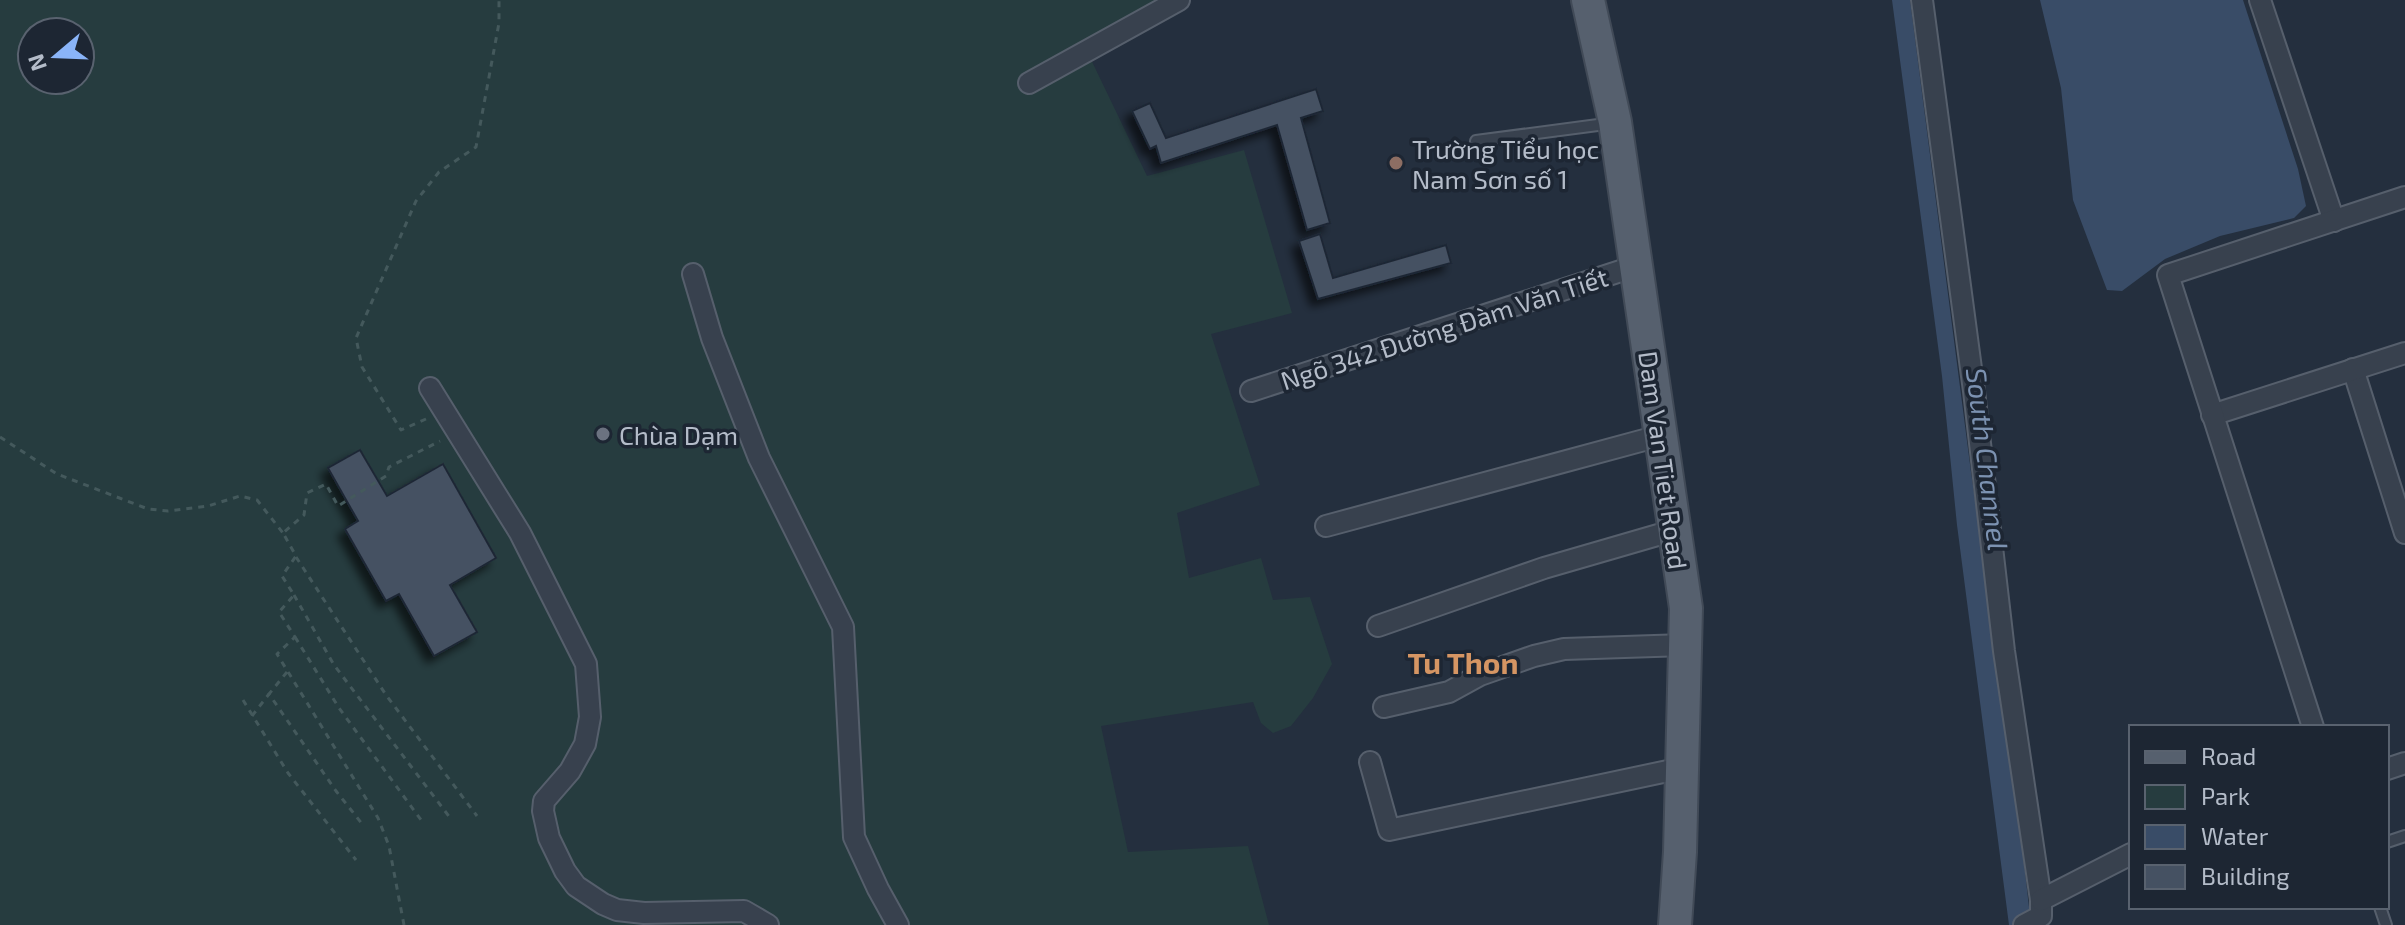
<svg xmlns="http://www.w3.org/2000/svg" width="2405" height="925" viewBox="0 0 2405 925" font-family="'Exo 2',sans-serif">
<defs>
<filter id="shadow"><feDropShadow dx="-7" dy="7" stdDeviation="4" flood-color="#0009"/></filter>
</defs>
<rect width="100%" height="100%" fill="#242f3e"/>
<path fill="#263c3f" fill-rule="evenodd" d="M 0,0 L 1163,0 L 1084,45 L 1147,176 L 1244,150 L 1292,313 L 1211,334 L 1260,485 L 1177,513 L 1189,578 L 1261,558 L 1273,600 L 1310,597 L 1332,664 L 1313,698 L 1291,726 L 1273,733 L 1261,723 L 1253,702 L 1101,726 L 1128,852 L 1248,846 L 1269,925 L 0,925 ZM 32,32 L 80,32 L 80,80 L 32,80 Z"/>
<g fill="#394c67">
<path d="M 1892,0 L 1910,0 L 1971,472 L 2010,738 L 2031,925 L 2009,925 L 1957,525 L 1942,376 Z"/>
<path d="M 2040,0 L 2243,0 L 2298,169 L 2306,206 L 2294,218 L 2220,236 L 2165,259 L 2122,291 L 2107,290 L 2073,200 L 2061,88 Z"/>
</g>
<g fill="#455162" stroke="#1f2835" stroke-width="2" filter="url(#shadow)">
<path d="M 1316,89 L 1323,111 L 1301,118 L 1330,223 L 1307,230 L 1277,125 L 1161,163 L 1156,146 L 1150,149 L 1132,111 L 1150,103 L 1166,138 Z"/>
<path d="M 1320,234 L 1333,278 L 1446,245 L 1451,263 L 1318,299 L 1299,241 Z"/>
<path d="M 360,450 L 387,496 L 443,464 L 496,558 L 450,585 L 477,632 L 434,656 L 399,594 L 386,601 L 345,529 L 358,521 L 328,468 Z"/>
</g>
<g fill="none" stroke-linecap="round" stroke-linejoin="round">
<defs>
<g id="lane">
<path d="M 1476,141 L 1613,123"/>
<path d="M 2387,842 L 2405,836"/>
<path d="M 2380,907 L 2386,925"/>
</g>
<g id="street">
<path d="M 1922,0 L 1974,391 L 2004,651 L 2041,900 L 2041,916 L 2024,925"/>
<path d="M 2260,0 L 2334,221"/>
<path d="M 1029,83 L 1179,0"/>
<path d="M 693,274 L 712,338 L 759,458 L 843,627 L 854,837 L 878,889 L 898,925"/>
<path d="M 2353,369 L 2405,533"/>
<path d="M 430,388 L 520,533 L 586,664 L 590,717 L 585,744 L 570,771 L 544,801 L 543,811 L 549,838 L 565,871 L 576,886 L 603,904 L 617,910 L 644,913 L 744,911 L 768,925"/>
<path d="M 1251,391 L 1636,266"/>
<path d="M 2212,415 L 2405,353"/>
<path d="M 1326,526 L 1659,436"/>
<path d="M 1378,626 L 1544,568 L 1675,530"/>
<path d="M 1384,707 L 1449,692 L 1480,675 L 1534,656 L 1564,649 L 1685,645"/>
<path d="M 2313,727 L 2168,275 L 2405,197"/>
<path d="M 1370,762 L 1389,830 L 1682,768"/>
<path d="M 2387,769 L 2405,763"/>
<path d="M 2041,900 L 2131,854"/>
</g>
<path id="primary" d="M 1588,0 L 1615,122 L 1686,608 L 1680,852 L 1675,925"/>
</defs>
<use href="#lane" stroke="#565f6c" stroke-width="14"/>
<use href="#street" stroke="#565f6c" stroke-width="24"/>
<use href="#primary" stroke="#414a57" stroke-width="36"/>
<g stroke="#44595c" stroke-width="3" stroke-dasharray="6 6" stroke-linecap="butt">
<path d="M 426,419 L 401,430 L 362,367 L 356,338 L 416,201 L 439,172 L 476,147 L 499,23 L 499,0"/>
<path d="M 0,437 L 57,474 L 148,509 L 168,511 L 208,506 L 240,496 L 257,500 L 283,533"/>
<path d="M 296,557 L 386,695 L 477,816"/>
<path d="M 294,595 L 334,665 L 451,819"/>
<path d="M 295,637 L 339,708 L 424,824"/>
<path d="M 287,672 L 269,694 L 336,791 L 363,825"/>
<path d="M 243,700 L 288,773 L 356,860"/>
<path d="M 252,716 L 269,694"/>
<path d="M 404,925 L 389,846 L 378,818 L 277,654 L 295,637 L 279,612 L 294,595 L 282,576 L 296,556 L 283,533 L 304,515 L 307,493 L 326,484 L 338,506 L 386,476 L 389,467 L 440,441"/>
</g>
<use href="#lane" stroke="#38414e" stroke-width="10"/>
<use href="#street" stroke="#38414e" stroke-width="20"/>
<use href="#primary" stroke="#56606e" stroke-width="32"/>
</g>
<circle fill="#8d6e63" stroke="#1d2633" stroke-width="3" cx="1396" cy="163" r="8"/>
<circle fill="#6b7280" stroke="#1d2633" stroke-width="3" cx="603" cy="434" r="8"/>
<g text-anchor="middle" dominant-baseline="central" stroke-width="7" stroke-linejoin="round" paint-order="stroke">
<g font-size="26" fill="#b4bcc9" stroke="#1d2633" text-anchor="start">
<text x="1412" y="148">Trường Tiểu học<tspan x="1412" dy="30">Nam Sơn số 1</tspan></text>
<text x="619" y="434">Chùa Dạm</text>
</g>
<g font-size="26" fill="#b4bcc9" stroke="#1d2633">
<text transform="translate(1444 328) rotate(-18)">Ngõ 342 Đường Đàm Văn Tiết</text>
<text transform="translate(1664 460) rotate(82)">Dam Van Tiet Road</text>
</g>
<g font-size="28" font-style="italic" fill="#7c92b1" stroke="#1d2633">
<text transform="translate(1988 459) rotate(83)">South Channel</text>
</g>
<g font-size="30" font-weight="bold" fill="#d59563" stroke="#1d2633">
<text x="1463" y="662">Tu Thon</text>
</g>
</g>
<rect x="2129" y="725" width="260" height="184" fill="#1d2633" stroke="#59626f" stroke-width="2"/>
<rect x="2145" y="751" width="40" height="12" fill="#56606e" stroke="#59626f" stroke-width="2"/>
<text x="2201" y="765" font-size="24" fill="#b4bcc9">Road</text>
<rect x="2145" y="785" width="40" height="24" fill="#263c3f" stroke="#59626f" stroke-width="2"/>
<text x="2201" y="805" font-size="24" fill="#b4bcc9">Park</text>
<rect x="2145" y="825" width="40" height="24" fill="#394c67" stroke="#59626f" stroke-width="2"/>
<text x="2201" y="845" font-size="24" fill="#b4bcc9">Water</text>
<rect x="2145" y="865" width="40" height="24" fill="#455162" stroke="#59626f" stroke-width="2"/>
<text x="2201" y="885" font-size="24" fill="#b4bcc9">Building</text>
<g transform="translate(56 56) rotate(251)"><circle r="38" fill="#1d2633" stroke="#59626f" stroke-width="2"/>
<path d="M0-6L14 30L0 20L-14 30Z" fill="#8ab4f8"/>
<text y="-12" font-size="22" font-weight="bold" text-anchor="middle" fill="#b4bcc9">N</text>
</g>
</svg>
